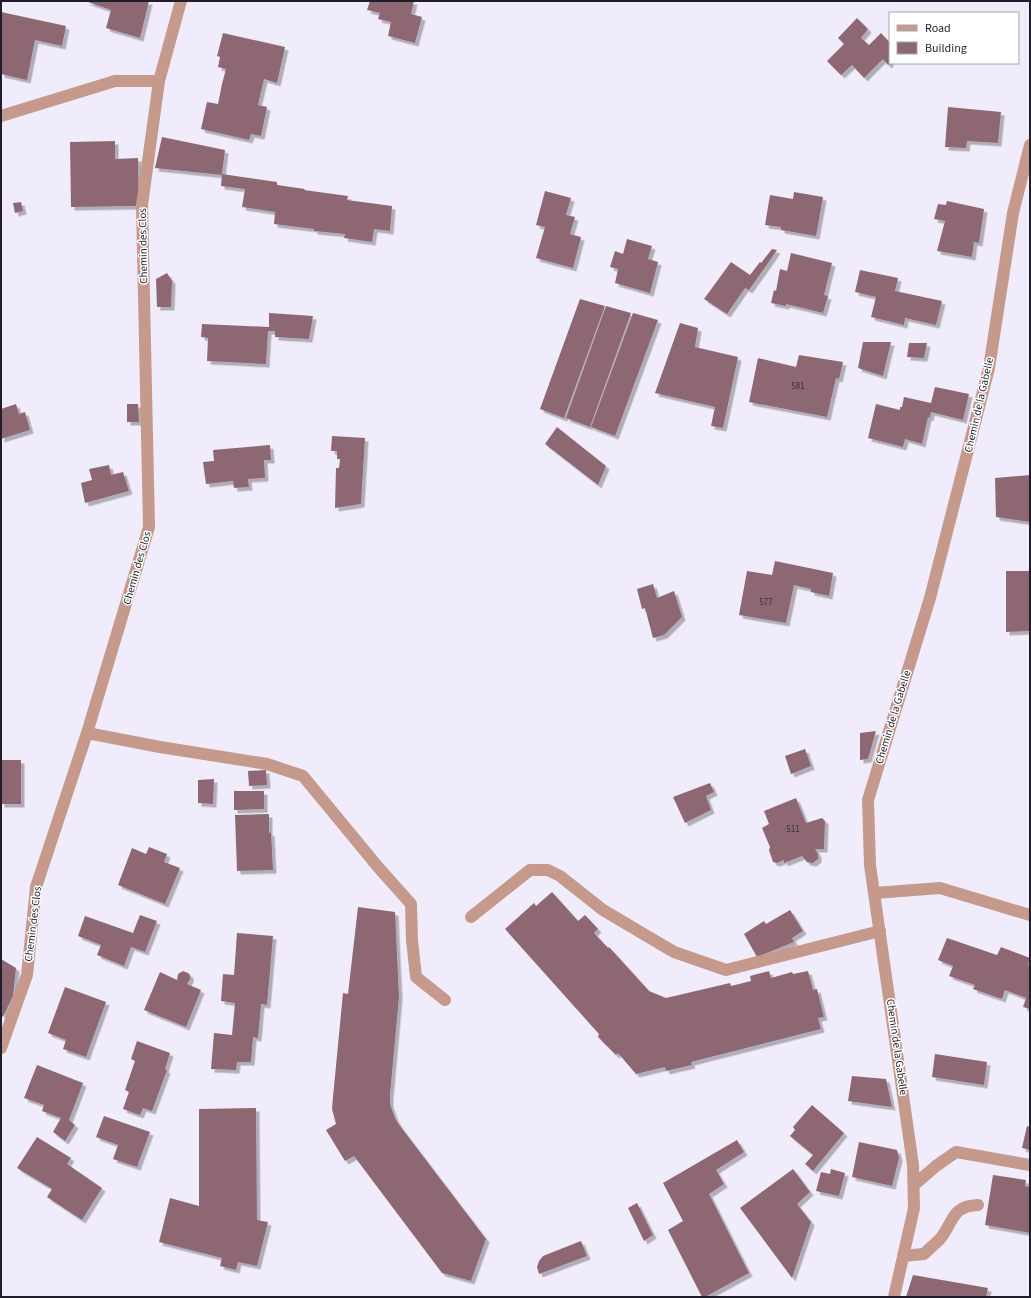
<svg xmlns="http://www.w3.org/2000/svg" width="1031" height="1298" viewBox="0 0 1031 1298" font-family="'Source Sans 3',sans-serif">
<defs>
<filter id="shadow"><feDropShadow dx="3.5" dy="3.5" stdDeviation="0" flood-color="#0004"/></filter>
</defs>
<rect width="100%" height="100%" fill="#f0ecfb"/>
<g fill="#8d6873" filter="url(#shadow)">
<path d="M 85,1 L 149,1 L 140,38 L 106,28 L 111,10 Z"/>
<path d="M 370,1 L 414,1 L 411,14 L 422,17 L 415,43 L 388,36 L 391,22 L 378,19 L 380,13 L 367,10 Z"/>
<path d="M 1,12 L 66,26 L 62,46 L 35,40 L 27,80 L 1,74 Z"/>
<path d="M 857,18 L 868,29 L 861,38 L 869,45 L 881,33 L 890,43 L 890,63 L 888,65 L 883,59 L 864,78 L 852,65 L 841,75 L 827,61 L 844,44 L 838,38 Z"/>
<path d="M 223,33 L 285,47 L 277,83 L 264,79 L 258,105 L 267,107 L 261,136 L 251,134 L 249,140 L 201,129 L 207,102 L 218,104 L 222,84 L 226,69 L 218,67 L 220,57 L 217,56 Z"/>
<path d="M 948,107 L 1001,112 L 998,143 L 967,141 L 966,148 L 945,147 Z"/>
<path d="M 162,137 L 225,150 L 222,174 L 277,182 L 277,185 L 305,189 L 304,190 L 348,196 L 347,200 L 392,206 L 390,231 L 374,229 L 372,242 L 344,238 L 345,234 L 314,231 L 314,229 L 274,224 L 275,212 L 242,207 L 245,189 L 221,186 L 222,175 L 155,168 Z"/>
<path d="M 115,141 L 115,159 L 138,158 L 139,206 L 71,207 L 70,142 Z"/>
<path d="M 545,191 L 571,198 L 566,215 L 575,217 L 570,234 L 581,237 L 573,268 L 536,258 L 545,227 L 536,225 Z"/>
<path d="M 794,192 L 823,197 L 816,236 L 781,230 L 781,227 L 765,225 L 770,195 L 793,199 Z"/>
<path d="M 947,201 L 984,209 L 979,243 L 974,242 L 972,257 L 937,251 L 945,221 L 934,219 L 938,204 L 946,205 Z"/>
<path d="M 21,202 L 23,211 L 15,213 L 13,203 Z"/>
<path d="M 627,239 L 652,246 L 648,259 L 658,262 L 650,293 L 615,283 L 618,269 L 610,267 L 615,251 L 623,254 Z"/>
<path d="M 772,249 L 777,250 L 766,266 L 749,290 L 745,288 L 727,314 L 704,299 L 731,262 L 750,275 L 760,262 L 761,263 Z"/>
<path d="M 791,253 L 832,263 L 824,295 L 828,296 L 823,313 L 786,304 L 786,306 L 771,303 L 774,290 L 776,291 L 780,269 L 787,271 Z"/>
<path d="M 860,270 L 898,278 L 895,291 L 942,301 L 936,325 L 905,318 L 904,325 L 871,317 L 876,297 L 855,292 Z"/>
<path d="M 167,273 L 172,281 L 171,307 L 157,307 L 156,279 Z"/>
<path d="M 580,299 L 605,306 L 564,418 L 540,409 Z"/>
<path d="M 606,306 L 631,313 L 590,427 L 566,418 Z"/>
<path d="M 269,313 L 313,316 L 309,339 L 275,337 L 275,331 L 268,331 L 266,364 L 207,361 L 208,338 L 201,337 L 202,324 L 269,327 Z"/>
<path d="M 633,313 L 658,320 L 615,436 L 591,427 Z"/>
<path d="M 680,323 L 698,328 L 695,347 L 738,357 L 723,428 L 711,426 L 715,407 L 655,393 Z"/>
<path d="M 863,342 L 891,342 L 883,376 L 858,368 Z"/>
<path d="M 909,343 L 927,343 L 924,358 L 907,357 Z"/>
<path d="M 799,355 L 843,362 L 839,379 L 836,378 L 827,417 L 749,402 L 758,358 L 796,367 Z"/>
<path d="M 935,387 L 969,394 L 963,420 L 931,412 L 930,418 L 928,417 L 922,444 L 905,439 L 903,447 L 868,438 L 876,404 L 900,410 L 900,407 L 902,407 L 904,397 L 931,403 Z"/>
<path d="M 16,404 L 19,414 L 25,412 L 30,430 L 1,439 L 1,409 Z"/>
<path d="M 127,404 L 138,404 L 139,422 L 127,422 Z"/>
<path d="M 557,427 L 606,466 L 598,485 L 545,444 Z"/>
<path d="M 332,436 L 365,438 L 361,504 L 335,508 L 336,468 L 339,468 L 340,459 L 337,459 L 337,451 L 331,451 Z"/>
<path d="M 270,445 L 271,460 L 264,460 L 265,478 L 248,479 L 249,487 L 234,488 L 233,481 L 206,484 L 203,462 L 214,461 L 213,450 Z"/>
<path d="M 109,465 L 111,475 L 123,472 L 129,491 L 85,503 L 81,483 L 92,480 L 89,469 Z"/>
<path d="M 1030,475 L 1030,522 L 996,517 L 995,478 Z"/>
<path d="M 775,561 L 833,573 L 829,596 L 811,592 L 811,589 L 794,585 L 786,623 L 739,615 L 747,571 L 772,575 Z"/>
<path d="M 1006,571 L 1030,571 L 1030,631 L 1006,632 Z"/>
<path d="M 653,584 L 657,598 L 674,591 L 682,617 L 664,635 L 653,638 L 645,608 L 642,609 L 637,589 Z"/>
<path d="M 876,731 L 868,759 L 860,760 L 860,733 Z"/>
<path d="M 805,749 L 811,766 L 791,774 L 785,756 Z"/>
<rect x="1" y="760" width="20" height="44"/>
<path d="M 266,770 L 267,785 L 249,786 L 248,771 Z"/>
<path d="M 214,779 L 213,804 L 198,803 L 198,780 Z"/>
<path d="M 710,783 L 714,792 L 706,796 L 711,810 L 685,823 L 673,797 Z"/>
<path d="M 234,791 L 264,791 L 264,809 L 234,810 Z"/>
<path d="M 796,798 L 806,823 L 822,818 L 825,821 L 824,849 L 815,849 L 818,854 L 818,859 L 813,863 L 807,862 L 802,856 L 784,863 L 784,860 L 777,863 L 773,862 L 769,850 L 770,847 L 762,828 L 769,824 L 764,811 Z"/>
<path d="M 269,814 L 269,833 L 271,832 L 273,870 L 237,871 L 235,815 Z"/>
<path d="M 149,847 L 167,854 L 164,862 L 180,868 L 165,904 L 118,885 L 132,848 L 146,854 Z"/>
<path d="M 552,892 L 578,921 L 585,915 L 598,929 L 594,933 L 608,948 L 609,947 L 649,991 L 666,998 L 730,983 L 731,986 L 751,981 L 750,976 L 769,971 L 771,978 L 792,972 L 793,974 L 808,971 L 813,990 L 817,989 L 824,1017 L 818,1018 L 821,1029 L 691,1062 L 692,1065 L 666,1071 L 665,1067 L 636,1074 L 618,1053 L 616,1055 L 598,1037 L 599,1034 L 505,929 L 534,903 L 536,906 Z"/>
<path d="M 358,907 L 395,912 L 399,997 L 390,1095 L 390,1104 L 395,1118 L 400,1126 L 486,1239 L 471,1281 L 442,1273 L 354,1156 L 345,1161 L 326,1130 L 336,1124 L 332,1109 L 333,1097 L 343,993 L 348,994 Z"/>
<path d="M 790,910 L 803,931 L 792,938 L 794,942 L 757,957 L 744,934 L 764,921 L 766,924 Z"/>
<path d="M 140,915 L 157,921 L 145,952 L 131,947 L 124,966 L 97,955 L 101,945 L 78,936 L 85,916 L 133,933 Z"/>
<path d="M 237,933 L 273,936 L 267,1005 L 261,1004 L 258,1038 L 253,1037 L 251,1062 L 237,1062 L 236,1070 L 211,1069 L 214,1033 L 232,1035 L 235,1003 L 221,1001 L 223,974 L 234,975 Z"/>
<path d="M 947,938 L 997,955 L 1001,947 L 1030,958 L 1028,965 L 1030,965 L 1030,1009 L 1023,1007 L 1026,998 L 1005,990 L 1002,999 L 973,989 L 975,985 L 949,976 L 953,966 L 938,960 Z"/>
<path d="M 1,959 L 16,968 L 13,996 L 3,1017 L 1,1015 Z"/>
<path d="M 183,971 L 188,973 L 190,975 L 190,979 L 187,984 L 201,990 L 186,1027 L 144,1010 L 160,972 L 177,980 L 178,974 Z"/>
<path d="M 65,987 L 106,1002 L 86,1057 L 63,1049 L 66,1040 L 48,1033 Z"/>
<path d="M 137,1041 L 170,1053 L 165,1069 L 167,1070 L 152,1111 L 143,1108 L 140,1115 L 123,1109 L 129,1092 L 125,1090 L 135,1061 L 131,1059 Z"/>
<path d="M 935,1054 L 987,1062 L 984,1085 L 932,1077 Z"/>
<path d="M 37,1065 L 83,1083 L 69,1120 L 75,1125 L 65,1141 L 53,1132 L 61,1118 L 42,1111 L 44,1105 L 24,1098 Z"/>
<path d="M 852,1076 L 886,1079 L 892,1107 L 848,1101 Z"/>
<path d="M 812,1105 L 844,1133 L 813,1171 L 805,1164 L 813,1155 L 790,1136 L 795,1130 L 793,1127 Z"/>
<path d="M 256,1108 L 257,1220 L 268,1222 L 257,1266 L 238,1262 L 236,1270 L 220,1266 L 222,1258 L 159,1242 L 170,1198 L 199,1206 L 199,1109 Z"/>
<path d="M 104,1116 L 150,1132 L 137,1167 L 113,1159 L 118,1145 L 96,1137 Z"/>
<path d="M 1027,1126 L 1030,1127 L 1030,1150 L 1022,1148 Z"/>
<path d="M 37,1137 L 71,1158 L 67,1164 L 102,1188 L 82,1220 L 47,1197 L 52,1189 L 17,1168 Z"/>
<path d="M 737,1140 L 744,1152 L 716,1170 L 724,1184 L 709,1194 L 749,1273 L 705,1297 L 702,1297 L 668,1230 L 683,1221 L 663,1183 Z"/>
<path d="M 859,1142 L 897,1150 L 899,1158 L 892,1186 L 852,1177 Z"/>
<path d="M 793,1169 L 810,1192 L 797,1204 L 811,1222 L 792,1278 L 740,1208 Z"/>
<path d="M 831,1169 L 845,1173 L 839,1196 L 816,1191 L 821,1172 L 830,1174 Z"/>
<path d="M 993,1175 L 1026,1180 L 1025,1186 L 1030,1187 L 1030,1233 L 985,1225 Z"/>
<path d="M 637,1203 L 653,1235 L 644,1241 L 628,1208 Z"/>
<path d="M 581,1241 L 587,1256 L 539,1274 L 537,1267 L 539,1261 L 543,1256 Z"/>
<path d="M 913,1275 L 988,1288 L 986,1297 L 906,1297 Z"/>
</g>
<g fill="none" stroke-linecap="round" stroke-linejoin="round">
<g stroke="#c59a8c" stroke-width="12">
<path d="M 1,116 L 115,81 L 159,81"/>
<path d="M 87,733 L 160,747 L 267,764 L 303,776 L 378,867 L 411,904 L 412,940 L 416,977 L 445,1000"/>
<path d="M 875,893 L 940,888 L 1030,915"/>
<path d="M 471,917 L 530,870 L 548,870 L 560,876 L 603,910 L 674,952 L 726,970 L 880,931"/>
<path d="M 1,1048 L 27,975 L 36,887 L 87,733 L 149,527 L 142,205 L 159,81 L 181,1"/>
<path d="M 914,1185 L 936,1166 L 956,1152 L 1030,1165"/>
<path d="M 903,1256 L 924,1254 C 929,1249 935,1244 940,1239 C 954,1222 951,1206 978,1205"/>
<path d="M 894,1297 L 914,1208 L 913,1165 L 870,865 L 868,800 L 930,598 L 989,368 L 1013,213 L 1030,145"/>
</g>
</g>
<g text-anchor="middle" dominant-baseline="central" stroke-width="3" stroke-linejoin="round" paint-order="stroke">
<g font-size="9" fill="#3c303d">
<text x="798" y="386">581</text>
<text x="766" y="602">577</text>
<text x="793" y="829">511</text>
</g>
<g font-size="11" fill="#211e2b" stroke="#fff">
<text transform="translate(143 246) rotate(-91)">Chemin des Clos</text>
<text transform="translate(979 405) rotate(-77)">Chemin de la Gabelle</text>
<text transform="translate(137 568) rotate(-74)">Chemin des Clos</text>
<text transform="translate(893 717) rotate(-73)">Chemin de la Gabelle</text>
<text transform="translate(33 924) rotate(-83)">Chemin des Clos</text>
<text transform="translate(897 1047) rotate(82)">Chemin de la Gabelle</text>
</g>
</g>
<rect width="1031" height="1298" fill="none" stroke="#211e2b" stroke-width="4"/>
<rect x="889" y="12" width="130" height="52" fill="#ffffff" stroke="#a6a5aa"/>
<rect x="897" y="25" width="20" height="6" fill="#c59a8c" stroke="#a6a5aa"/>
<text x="925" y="32" font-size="12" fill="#211e2b">Road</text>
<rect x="897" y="42" width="20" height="12" fill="#8d6873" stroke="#a6a5aa"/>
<text x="925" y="52" font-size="12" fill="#211e2b">Building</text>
</svg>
